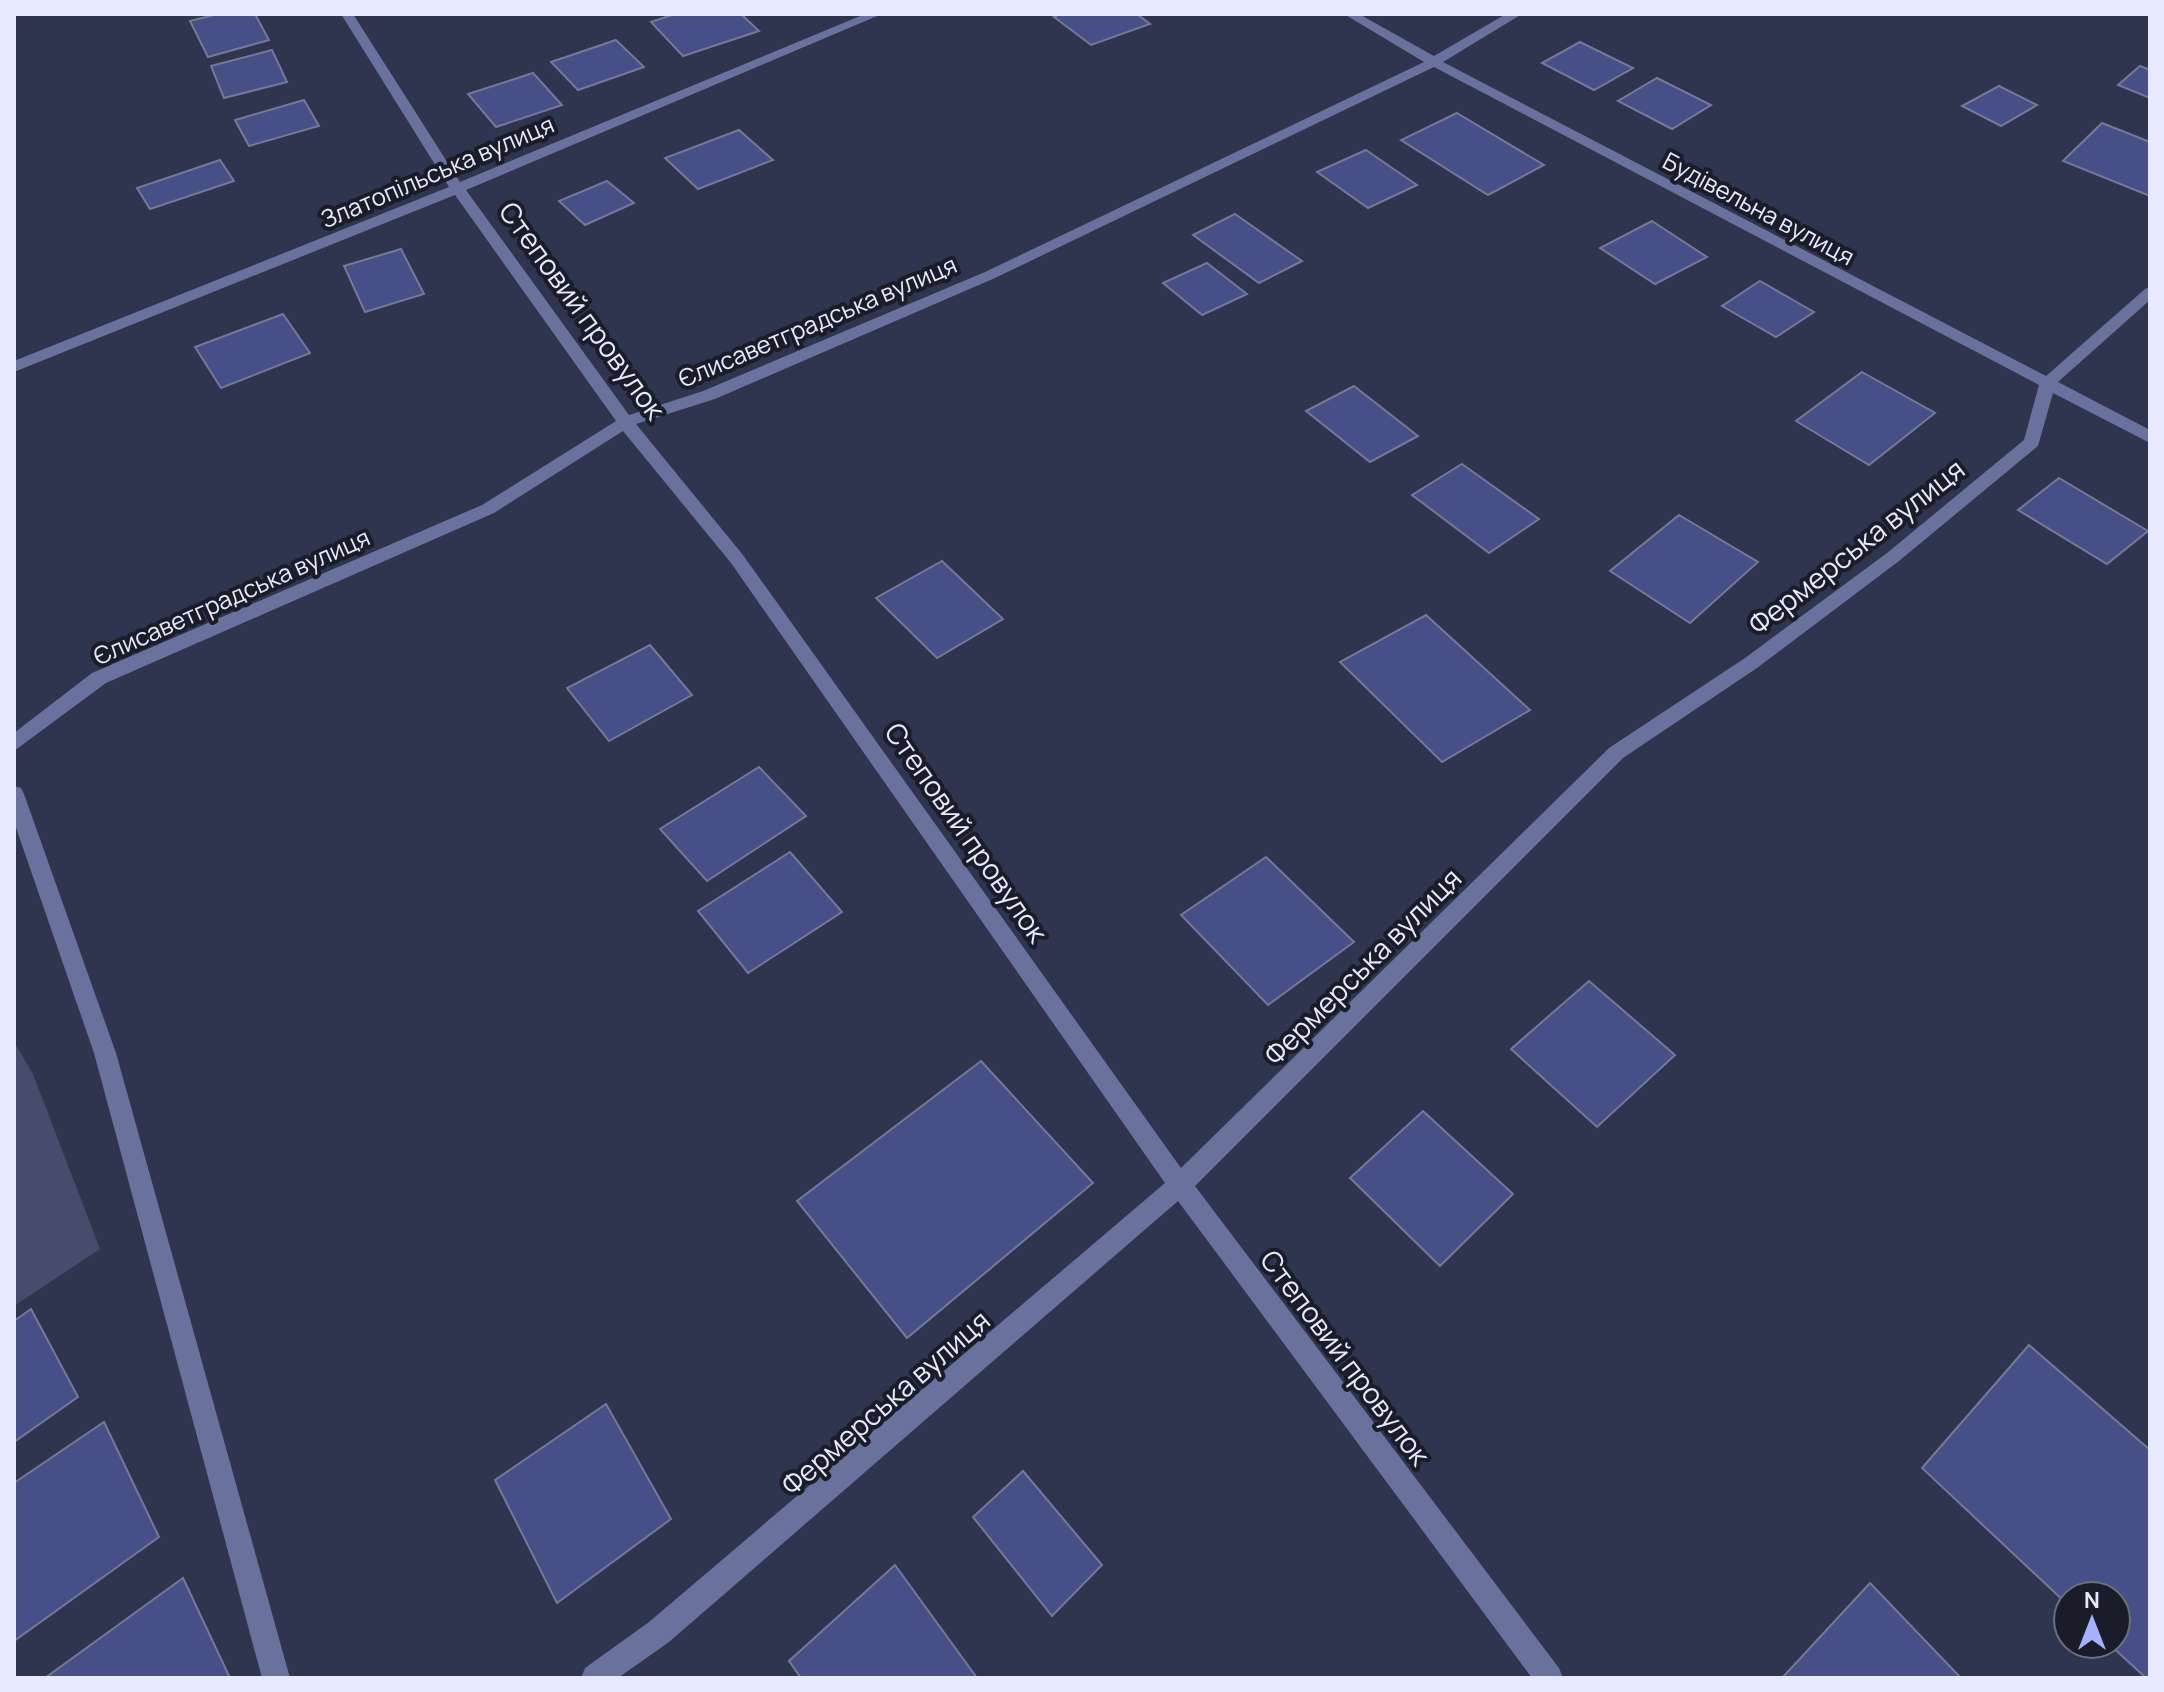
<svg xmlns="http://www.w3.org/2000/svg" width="2164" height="1692" viewBox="0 0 2164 1692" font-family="Manrope,sans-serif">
<rect width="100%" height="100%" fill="#2f344f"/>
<path fill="#464c6d" d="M 14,1042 L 33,1074 L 100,1249 L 14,1306 Z"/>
<g fill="#474f86" stroke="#737999" stroke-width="2">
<path d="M 218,14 L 255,14 L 269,40 L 208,57 L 190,21 Z"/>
<path d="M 675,14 L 741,14 L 759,31 L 683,56 L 651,22 Z"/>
<path d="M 1061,14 L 1137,14 L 1150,24 L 1091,45 L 1054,17 Z"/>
<path d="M 616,40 L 644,67 L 578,90 L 551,62 Z"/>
<path d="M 1580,42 L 1633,68 L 1594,90 L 1542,63 Z"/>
<path d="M 272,50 L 287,82 L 224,98 L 211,66 Z"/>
<path d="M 2140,66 L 2150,70 L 2150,98 L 2118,85 Z"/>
<path d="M 533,73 L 562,105 L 496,127 L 468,94 Z"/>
<path d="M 1657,78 L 1711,105 L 1672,129 L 1618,101 Z"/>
<path d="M 1999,86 L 2037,105 L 2001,126 L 1962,106 Z"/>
<path d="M 304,100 L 319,126 L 249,146 L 235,120 Z"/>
<path d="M 1457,113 L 1544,165 L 1488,195 L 1401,140 Z"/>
<path d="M 2102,123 L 2150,142 L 2150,196 L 2063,161 Z"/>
<path d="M 739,130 L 773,160 L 698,189 L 665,158 Z"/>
<path d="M 1366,150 L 1417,185 L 1368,208 L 1317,172 Z"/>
<path d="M 220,160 L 234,181 L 150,209 L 137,188 Z"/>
<path d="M 607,181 L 634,203 L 585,225 L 559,201 Z"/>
<path d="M 1235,214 L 1302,261 L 1259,283 L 1193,235 Z"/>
<path d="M 1652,221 L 1707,257 L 1655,284 L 1600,248 Z"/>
<path d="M 401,249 L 424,294 L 365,312 L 344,266 Z"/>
<path d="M 1207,263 L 1247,294 L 1202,315 L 1163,283 Z"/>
<path d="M 1760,281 L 1814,312 L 1776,337 L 1722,306 Z"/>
<path d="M 283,314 L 310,353 L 221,388 L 195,347 Z"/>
<path d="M 1862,372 L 1935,413 L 1869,465 L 1796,421 Z"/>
<path d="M 1354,386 L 1418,436 L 1370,462 L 1306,411 Z"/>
<path d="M 1462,464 L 1539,519 L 1489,553 L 1412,495 Z"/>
<path d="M 2059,478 L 2148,531 L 2107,564 L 2018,510 Z"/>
<path d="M 1679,515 L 1758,562 L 1690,623 L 1610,571 Z"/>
<path d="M 942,561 L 1003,619 L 937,658 L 876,598 Z"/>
<path d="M 1426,615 L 1530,710 L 1442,762 L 1340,662 Z"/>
<path d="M 650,645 L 692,695 L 609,741 L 567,688 Z"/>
<path d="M 759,767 L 806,816 L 707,881 L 660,829 Z"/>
<path d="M 790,852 L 842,912 L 748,973 L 698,911 Z"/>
<path d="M 1266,857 L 1354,942 L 1268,1005 L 1181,915 Z"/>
<path d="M 1589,981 L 1675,1055 L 1597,1127 L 1511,1049 Z"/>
<path d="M 981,1061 L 1093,1183 L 907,1338 L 797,1201 Z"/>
<path d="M 1423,1111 L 1513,1194 L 1440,1266 L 1350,1178 Z"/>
<path d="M 31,1309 L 78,1397 L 14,1442 L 14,1321 Z"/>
<path d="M 2029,1345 L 2150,1450 L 2150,1678 L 2146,1678 L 2109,1644 L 2116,1644 L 2116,1596 L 2068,1596 L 2068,1605 L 1922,1468 Z"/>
<path d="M 606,1404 L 671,1519 L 557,1603 L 495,1480 Z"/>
<path d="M 104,1422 L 159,1537 L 14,1641 L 14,1483 Z"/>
<path d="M 1023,1471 L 1102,1565 L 1052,1616 L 973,1517 Z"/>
<path d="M 895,1565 L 977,1678 L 801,1678 L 789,1661 Z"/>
<path d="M 183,1578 L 230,1678 L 45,1678 Z"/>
<path d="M 1870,1583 L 1961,1678 L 1782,1678 Z"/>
</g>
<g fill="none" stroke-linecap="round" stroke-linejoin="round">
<g fill="#69719c" fill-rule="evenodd">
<path d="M 341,14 L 353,14 L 460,182 L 865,14 L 882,14 L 466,190 L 629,415 L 703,391 L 985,272 L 1424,62 L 1344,14 L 1359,14 L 1434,56 L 1506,14 L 1522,14 L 1443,62 L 2046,376 L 2145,289 L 2150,287 L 2150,300 L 2058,382 L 2150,430 L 2150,443 L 2053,393 L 2038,446 L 1899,561 L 1757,668 L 1623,758 L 1195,1186 L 1559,1668 L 1563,1678 L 1532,1678 L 1178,1201 L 669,1642 L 618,1678 L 581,1678 L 585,1668 L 649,1622 L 1165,1183 L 731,563 L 623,431 L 494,513 L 106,683 L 14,751 L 14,733 L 92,673 L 482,505 L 616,421 L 455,195 L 14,372 L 14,361 L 449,187 ZM 1434,67 L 2039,385 L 2024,440 L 1887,553 L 1745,658 L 1609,748 L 1181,1168 L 743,555 L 636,424 L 715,399 L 995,278 Z"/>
<path d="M 14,786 L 21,788 L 24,794 L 116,1053 L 290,1678 L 262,1678 L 94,1053 L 14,822 Z"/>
</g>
</g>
<g text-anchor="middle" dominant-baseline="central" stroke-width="8" stroke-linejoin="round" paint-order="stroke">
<g font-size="24" fill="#e6eafc" stroke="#1a1d29">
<text transform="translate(437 171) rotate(-23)">Златопільська вулиця</text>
<text transform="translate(1759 208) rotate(28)">Будівельна вулиця</text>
<text transform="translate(817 321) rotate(-23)">Єлисаветградська вулиця</text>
<text transform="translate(231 596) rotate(-24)">Єлисаветградська вулиця</text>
</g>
<g font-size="28" fill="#e6eafc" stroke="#1a1d29">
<text transform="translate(583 310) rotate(54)">Степовий провулок</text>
<text transform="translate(1856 546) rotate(-38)">Фермерська вулиця</text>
<text transform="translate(967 832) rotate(55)">Степовий провулок</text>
<text transform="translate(1362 966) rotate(-45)">Фермерська вулиця</text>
<text transform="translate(1346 1357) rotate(53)">Степовий провулок</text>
<text transform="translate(885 1402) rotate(-41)">Фермерська вулиця</text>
</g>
</g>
<rect width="2164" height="1692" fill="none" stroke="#e6eafc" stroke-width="32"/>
<g transform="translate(2092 1620)"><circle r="38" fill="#1a1d29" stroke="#6c6f7d" stroke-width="2"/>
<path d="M0-6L14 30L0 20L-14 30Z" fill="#a4b1fc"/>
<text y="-12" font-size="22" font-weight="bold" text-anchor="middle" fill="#e6eafc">N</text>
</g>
</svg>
